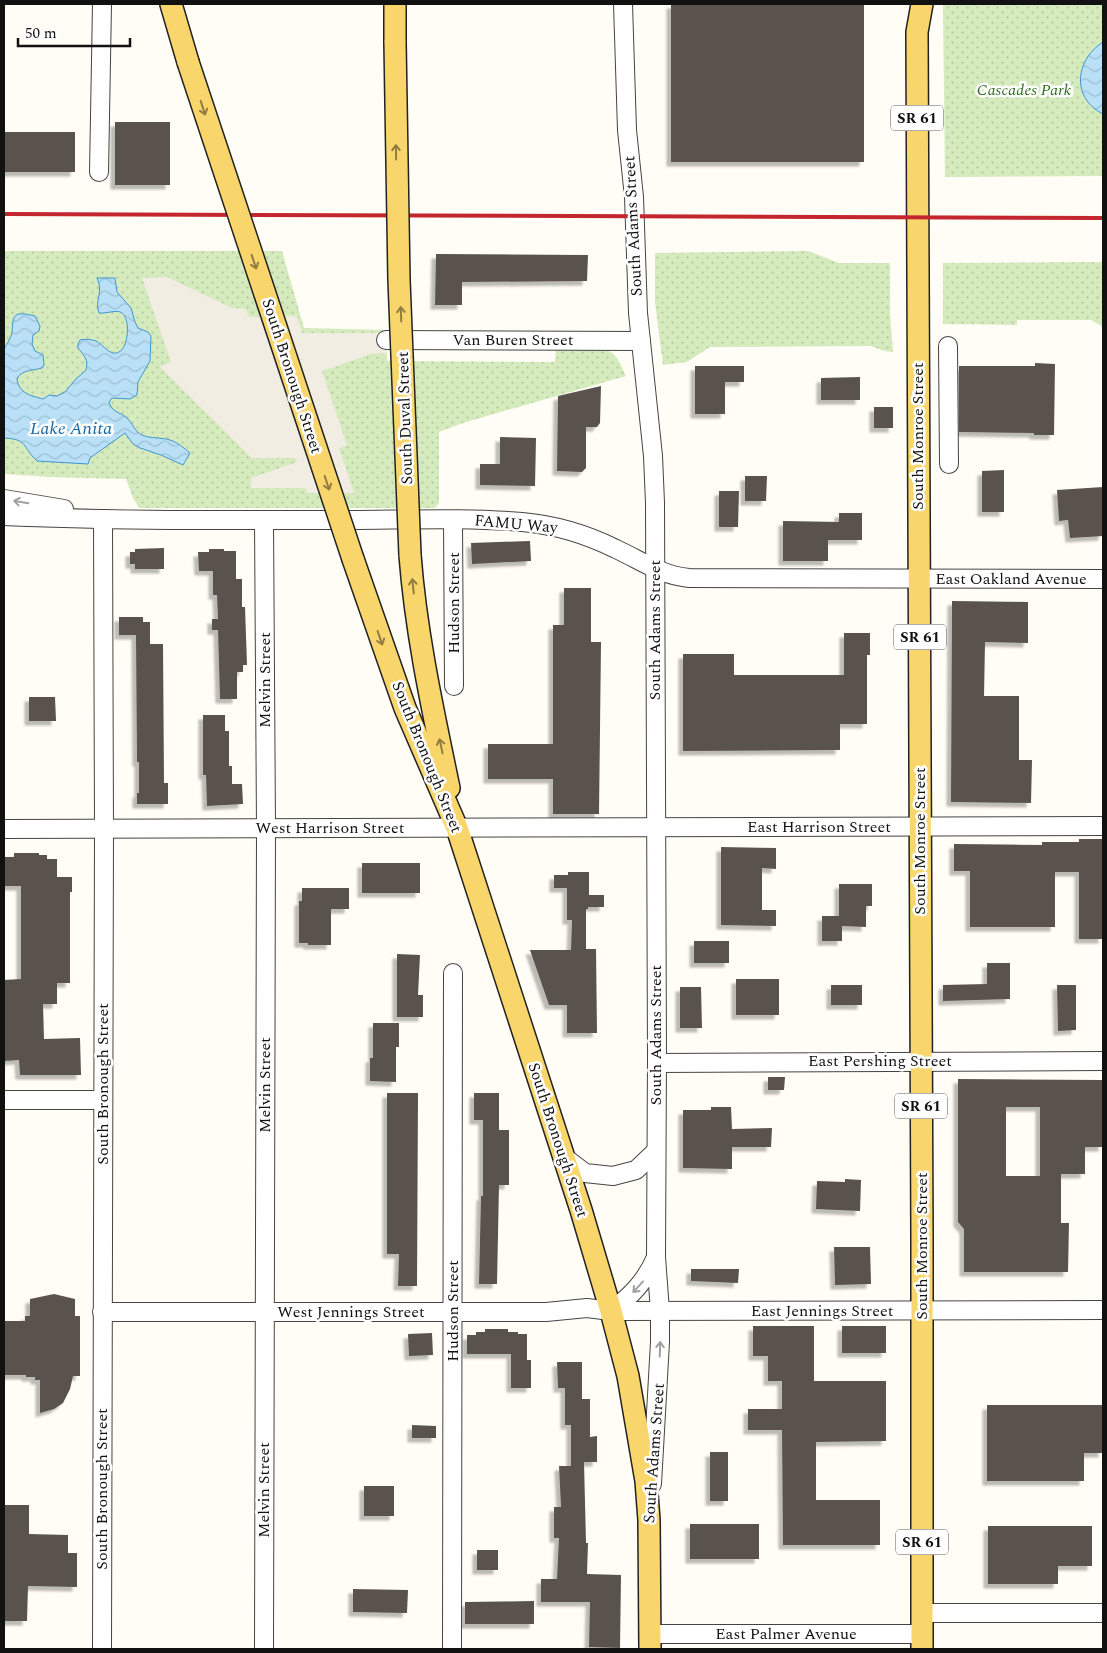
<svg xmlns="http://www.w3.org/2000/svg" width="1107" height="1653" viewBox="0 0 1107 1653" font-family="Spectral,serif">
<defs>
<pattern id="park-dots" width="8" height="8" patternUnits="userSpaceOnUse" patternTransform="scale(1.25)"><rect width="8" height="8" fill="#d5ebbd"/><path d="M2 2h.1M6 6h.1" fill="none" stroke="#b6c8a1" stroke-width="1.8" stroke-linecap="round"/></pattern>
<pattern id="water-waves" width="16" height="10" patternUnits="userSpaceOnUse" patternTransform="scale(1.25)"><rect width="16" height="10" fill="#b9e0f7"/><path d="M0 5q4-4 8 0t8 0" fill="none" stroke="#9ebfd3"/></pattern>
<filter id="shadow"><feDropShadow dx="-4.5" dy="4.5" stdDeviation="1" flood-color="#0004"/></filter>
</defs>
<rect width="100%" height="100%" fill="#fffdf5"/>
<g fill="url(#park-dots)">
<path d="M 943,4 L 1103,4 L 1103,176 L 945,177 Z"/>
<path d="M 4,251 L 282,251 L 304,328 L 386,330 L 387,361 L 555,362 L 556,349 L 602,349 C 617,351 620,364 626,376 L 466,422 L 439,432 L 439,503 L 435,508 L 139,508 L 133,498 L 126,479 L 50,477 L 4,474 Z"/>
<path d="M 808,251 L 839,263 L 890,263 L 890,314 L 893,352 L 884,351 L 871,346 L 710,347 L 687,362 L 663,365 L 655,302 L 655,253 Z"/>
<path d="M 1103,262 L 1103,327 L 1091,320 L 1017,320 L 1017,325 L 943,324 L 943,263 Z"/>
</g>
<path fill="#f1ede2" d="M 167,277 L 232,308 L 246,309 L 249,317 L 297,316 L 302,333 L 386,333 L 386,353 L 371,354 L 322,371 L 347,445 L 339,448 L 354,493 L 307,493 L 305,488 L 251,488 L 251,478 L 297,462 L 296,458 L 252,458 L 160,367 L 171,362 L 142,278 Z"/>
<g fill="url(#water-waves)" stroke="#3f96cf">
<path d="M 1103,42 L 1103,114 C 1071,98 1075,60 1103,42 Z"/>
<path d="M 97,278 L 115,278 L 117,292 L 131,308 L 135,322 L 138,328 L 148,332 L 151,336 L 150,361 L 138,382 L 137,395 L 130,399 L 112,398 L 109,402 C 112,412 119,412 126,417 C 133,423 134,431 142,435 C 151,439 161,437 170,440 C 177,442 184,448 190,453 L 183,465 L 161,455 L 140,448 L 133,444 L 125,433 L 90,458 L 88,464 L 37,461 C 22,447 28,439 4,438 L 4,349 C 7,344 10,339 12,333 C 13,327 11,317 18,314 C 23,313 30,315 35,316 L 40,326 L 39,331 L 33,335 L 32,344 L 35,351 L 43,355 L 44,365 L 42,368 C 32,371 24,369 17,378 C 18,393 31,396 43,399 L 49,395 L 57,396 L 65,392 L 76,379 L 86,370 C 89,359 84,356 78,348 L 78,344 L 80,340 C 86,339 90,339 96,341 C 103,344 110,357 119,352 C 128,348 131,320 122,313 C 117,309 106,314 99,313 C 94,302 104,292 97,278 Z"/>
</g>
<g fill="#5a524d" fill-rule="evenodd" filter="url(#shadow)">
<rect x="671" y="4" width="193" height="158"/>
<rect x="115" y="122" width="55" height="63"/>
<rect x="4" y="132" width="71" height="40"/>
<path d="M 436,254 L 588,255 L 587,281 L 462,282 L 462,305 L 435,305 Z"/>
<path d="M 1035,363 L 1055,364 L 1054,435 L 1034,435 L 1034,433 L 959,432 L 959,366 L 1035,366 Z"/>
<path d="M 695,366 L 744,366 L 744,382 L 725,382 L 725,414 L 695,414 Z"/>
<path d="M 860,377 L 860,400 L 821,400 L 821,378 Z"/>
<path d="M 601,386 L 600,423 L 597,427 L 586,427 L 586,468 L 582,472 L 557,471 L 558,396 Z"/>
<rect x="874" y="407" width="19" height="21"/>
<path d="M 500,437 L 536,438 L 535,486 L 480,485 L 480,464 L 500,464 Z"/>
<path d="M 1004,470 L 1004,512 L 982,512 L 982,471 Z"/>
<path d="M 745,476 L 767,476 L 766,501 L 745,501 Z"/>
<path d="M 1103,487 L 1103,536 L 1070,538 L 1068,520 L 1059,521 L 1057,490 Z"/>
<path d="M 719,491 L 739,491 L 738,527 L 719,527 Z"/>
<path d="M 839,513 L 862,513 L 862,540 L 828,540 L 828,561 L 783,561 L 783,521 L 839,522 Z"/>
<path d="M 530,541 L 531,561 L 472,564 L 471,543 Z"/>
<path d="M 164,548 L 164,569 L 135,569 L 135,564 L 130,564 L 130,552 L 135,552 L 135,549 Z"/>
<path d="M 209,549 L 224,549 L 224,551 L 236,551 L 236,579 L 242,579 L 242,607 L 245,607 L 247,665 L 243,665 L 243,672 L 237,672 L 237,699 L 220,699 L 218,630 L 212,630 L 212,619 L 218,619 L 217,595 L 213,595 L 213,571 L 199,571 L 198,552 L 209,552 Z"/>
<path d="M 564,588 L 591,588 L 591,642 L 601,642 L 599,814 L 553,814 L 553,779 L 488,779 L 488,744 L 553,744 L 553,625 L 564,625 Z"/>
<path d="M 952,601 L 1028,602 L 1028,643 L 985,642 L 984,696 L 1019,696 L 1019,760 L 1032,760 L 1031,803 L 951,802 Z"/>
<path d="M 119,617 L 143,617 L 143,622 L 150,622 L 150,644 L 163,644 L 164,783 L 168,783 L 168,804 L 137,804 L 137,793 L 139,793 L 139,762 L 137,762 L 136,635 L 119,635 Z"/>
<path d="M 844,633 L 870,633 L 870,655 L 867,655 L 867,724 L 840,724 L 840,750 L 683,751 L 683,654 L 734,654 L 734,675 L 844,675 Z"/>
<path d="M 29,697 L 55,697 L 56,721 L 29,721 Z"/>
<path d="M 203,715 L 225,715 L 225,731 L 229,731 L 229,766 L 232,766 L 232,784 L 242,784 L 243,804 L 207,806 L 206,775 L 203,775 Z"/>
<path d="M 1079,839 L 1103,839 L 1103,939 L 1079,939 L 1079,872 L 1055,872 L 1055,927 L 970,927 L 970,871 L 954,871 L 954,844 L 1042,845 L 1042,842 L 1079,842 Z"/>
<path d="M 721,847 L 776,848 L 776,869 L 762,868 L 762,910 L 776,910 L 776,926 L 721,925 Z"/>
<path d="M 14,853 L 39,853 L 39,855 L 47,855 L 47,859 L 57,859 L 57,877 L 72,877 L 72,892 L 70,892 L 70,983 L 57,983 L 57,1004 L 43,1004 L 44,1039 L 80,1038 L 81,1075 L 20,1075 L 19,1060 L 4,1061 L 4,980 L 21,979 L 21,886 L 4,886 L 4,857 L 14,857 Z"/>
<rect x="362" y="863" width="58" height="30"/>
<path d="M 568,872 L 589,872 L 589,895 L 604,895 L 604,907 L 588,907 L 588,909 L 586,909 L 586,949 L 596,949 L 597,1033 L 567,1033 L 567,1005 L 549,1005 L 530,950 L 571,950 L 572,920 L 567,920 L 567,888 L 554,888 L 554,875 L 568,875 Z"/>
<path d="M 839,884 L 872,884 L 872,906 L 866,906 L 866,927 L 842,926 L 842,941 L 822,941 L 822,916 L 839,916 Z"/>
<path d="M 302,888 L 349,888 L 349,909 L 331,909 L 331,945 L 308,945 L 308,943 L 299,943 L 299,901 L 302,901 Z"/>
<rect x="694" y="941" width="35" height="22"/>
<path d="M 397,954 L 420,955 L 418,995 L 423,995 L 423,1017 L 397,1017 Z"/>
<path d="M 987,963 L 1010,963 L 1010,999 L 943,1001 L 943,985 L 987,984 Z"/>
<rect x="736" y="979" width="43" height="36"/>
<rect x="831" y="985" width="31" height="20"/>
<path d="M 1057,985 L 1076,985 L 1076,1030 L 1058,1031 Z"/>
<path d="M 680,987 L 701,987 L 702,1028 L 680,1028 Z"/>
<path d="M 373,1023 L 399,1023 L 399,1047 L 396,1047 L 396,1082 L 370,1081 L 370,1058 L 373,1058 Z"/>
<path d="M 768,1077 L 785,1077 L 784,1090 L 768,1090 Z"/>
<path d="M 958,1079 L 1103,1080 L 1103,1147 L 1085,1147 L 1085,1174 L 1061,1174 L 1061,1223 L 1069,1223 L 1068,1272 L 964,1272 L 964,1229 L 958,1222 ZM 1006,1107 L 1040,1107 L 1040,1176 L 1006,1176 Z"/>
<path d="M 387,1093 L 418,1093 L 417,1286 L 398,1286 L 399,1254 L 387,1254 Z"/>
<path d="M 474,1093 L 499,1093 L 499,1130 L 509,1130 L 509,1185 L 499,1185 L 497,1284 L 479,1284 L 481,1196 L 483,1196 L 483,1120 L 474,1120 Z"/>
<path d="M 711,1107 L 731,1107 L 732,1129 L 772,1128 L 771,1147 L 732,1147 L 732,1169 L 683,1168 L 683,1110 L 711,1110 Z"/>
<path d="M 845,1179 L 861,1180 L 860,1211 L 816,1209 L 817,1181 L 845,1182 Z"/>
<path d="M 834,1247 L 870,1247 L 871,1284 L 835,1285 Z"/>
<path d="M 691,1269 L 739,1269 L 738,1283 L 691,1281 Z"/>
<path d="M 54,1294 L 75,1299 L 75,1316 L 80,1316 L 80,1376 L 73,1376 L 70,1389 L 63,1403 L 54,1409 L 40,1413 L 40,1380 L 35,1380 L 35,1377 L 26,1377 L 26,1375 L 4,1375 L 4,1321 L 25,1321 L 25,1316 L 30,1316 L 30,1299 Z"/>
<path d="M 753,1326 L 814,1326 L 814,1381 L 886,1381 L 886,1441 L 816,1442 L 816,1500 L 880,1500 L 880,1545 L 783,1545 L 782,1430 L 748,1430 L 748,1409 L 782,1409 L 782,1381 L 768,1381 L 768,1356 L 753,1356 Z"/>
<rect x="842" y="1326" width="44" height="27"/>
<path d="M 485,1329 L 508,1329 L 508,1332 L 518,1332 L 518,1334 L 527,1334 L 527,1360 L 531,1360 L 531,1388 L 511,1388 L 511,1354 L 467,1354 L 467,1335 L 476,1335 L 476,1332 L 485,1332 Z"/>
<path d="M 432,1333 L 433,1355 L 409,1356 L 408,1334 Z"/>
<path d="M 557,1362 L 582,1362 L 582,1399 L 590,1399 L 590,1437 L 597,1436 L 597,1462 L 584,1462 L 586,1543 L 588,1543 L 587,1574 L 621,1575 L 620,1648 L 589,1647 L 590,1602 L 541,1602 L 541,1579 L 557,1579 L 559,1538 L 554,1538 L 554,1507 L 561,1507 L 559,1466 L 571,1466 L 571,1425 L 565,1425 L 565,1388 L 558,1388 Z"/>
<path d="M 987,1405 L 1103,1405 L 1103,1453 L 1084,1453 L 1084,1481 L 987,1481 Z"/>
<path d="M 412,1425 L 436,1426 L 436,1438 L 412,1438 Z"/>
<rect x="710" y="1452" width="18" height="49"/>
<rect x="364" y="1486" width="30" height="30"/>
<path d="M 4,1505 L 29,1505 L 29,1534 L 68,1535 L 68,1553 L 77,1553 L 77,1587 L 28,1586 L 27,1621 L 4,1621 Z"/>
<rect x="690" y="1524" width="69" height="35"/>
<path d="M 988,1526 L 1092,1526 L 1092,1566 L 1058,1566 L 1058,1584 L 988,1584 Z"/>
<rect x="477" y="1550" width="21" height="20"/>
<path d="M 353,1589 L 408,1590 L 407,1613 L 353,1612 Z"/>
<path d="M 534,1601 L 534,1624 L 465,1624 L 465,1602 Z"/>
</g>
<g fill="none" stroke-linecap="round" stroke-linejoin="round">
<defs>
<g id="minor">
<path d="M 623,4 L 627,130 L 634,197 L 638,313 L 653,456 L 655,503 L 657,1058 L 656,1257 L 660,1311 L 660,1342 L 652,1484"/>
<path d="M 99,172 L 102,4"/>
<path d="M 386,340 L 641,341"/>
<path d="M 948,346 L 949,464"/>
<path d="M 4,499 L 64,509"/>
<path d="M 4,516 C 117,521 231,520 344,520 C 403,520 463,517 522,522 C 556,525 586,534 616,549 C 642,561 660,575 689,578 L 1103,579"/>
<path d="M 453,520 L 454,686"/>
<path d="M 4,829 L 1103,826"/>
<path d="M 657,1063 L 1103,1061"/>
<path d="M 4,1100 L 103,1100"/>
<path d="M 564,1157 L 585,1173 L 613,1176 L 636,1170 L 656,1151"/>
<path d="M 611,1311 C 631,1296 646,1281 656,1257"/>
<path d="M 102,1312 L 546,1312 L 587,1308 L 611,1311 L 1103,1310"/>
<path d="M 922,1613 L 1103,1613"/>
<path d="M 650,1634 L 922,1634"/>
<path d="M 102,1649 L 104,829 L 103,519"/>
<path d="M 264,1649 L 266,828 L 264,520"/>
<path d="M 452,1649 L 453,973"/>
</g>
<g id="major">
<path d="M 171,4 L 188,62"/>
<path d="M 922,4 L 917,32 L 922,1238 L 922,1649"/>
<path d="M 395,42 L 395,4"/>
<path d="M 410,555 C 416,634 433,711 449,788"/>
<path d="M 353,559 L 405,708 L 457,828 L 581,1210 L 611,1311 L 628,1376 L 646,1481 L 649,1520 L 650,1649"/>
</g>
</defs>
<use href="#minor" stroke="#444" stroke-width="20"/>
<use href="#major" stroke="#222" stroke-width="24"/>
<use href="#minor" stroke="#fff" stroke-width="18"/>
<use href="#major" stroke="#f9d66b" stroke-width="21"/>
<path stroke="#c4262e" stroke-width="4" d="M 4,214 L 1103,218"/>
<defs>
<g id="major-bridge">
<path d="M 395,42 L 399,280 L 410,555"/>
<path d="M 188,62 L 353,559"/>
</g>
</defs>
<use href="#major-bridge" stroke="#222" stroke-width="24" stroke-linecap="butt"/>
<use href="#major-bridge" stroke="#f9d66b" stroke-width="21"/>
</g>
<defs><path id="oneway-shaft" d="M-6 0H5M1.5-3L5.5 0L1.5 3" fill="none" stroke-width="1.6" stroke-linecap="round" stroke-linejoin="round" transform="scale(1.25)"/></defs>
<g stroke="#917d42">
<use href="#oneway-shaft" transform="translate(203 108) rotate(72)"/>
<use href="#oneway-shaft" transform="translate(396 152) rotate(-91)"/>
<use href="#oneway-shaft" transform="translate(254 262) rotate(72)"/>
<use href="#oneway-shaft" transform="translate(401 314) rotate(-92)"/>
<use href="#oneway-shaft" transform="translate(327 483) rotate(72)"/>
<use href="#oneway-shaft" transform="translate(413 586) rotate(-96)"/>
<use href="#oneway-shaft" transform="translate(380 638) rotate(71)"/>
<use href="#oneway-shaft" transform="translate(441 746) rotate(-102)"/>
</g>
<g stroke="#a0a0a0">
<use href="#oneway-shaft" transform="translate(21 502) rotate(-171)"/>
<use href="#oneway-shaft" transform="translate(638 1287) rotate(132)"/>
<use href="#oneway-shaft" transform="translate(660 1349) rotate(-88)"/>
</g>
<g text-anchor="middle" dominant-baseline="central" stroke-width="5" stroke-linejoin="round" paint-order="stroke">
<g fill="#fff" stroke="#585858" stroke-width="1">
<rect x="891" y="105.5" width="52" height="25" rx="4"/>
<rect x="894" y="624.5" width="52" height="25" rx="4"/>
<rect x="895" y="1093.5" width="52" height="25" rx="4"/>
<rect x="896" y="1529.5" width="52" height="25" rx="4"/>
</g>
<g font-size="15" font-weight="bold" fill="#111">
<text x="917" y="118">SR 61</text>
<text x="920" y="637">SR 61</text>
<text x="921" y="1106">SR 61</text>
<text x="922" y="1542">SR 61</text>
</g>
<g font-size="16" font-style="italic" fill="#2f6b1f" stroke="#fff">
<text x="1024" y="90">Cascades Park</text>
</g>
<g font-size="16" fill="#111" stroke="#fff">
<text transform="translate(633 226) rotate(-93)">South Adams Street</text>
<text x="513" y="340">Van Buren Street</text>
<text transform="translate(292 376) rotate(72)">South Bronough Street</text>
<text transform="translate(405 418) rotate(-92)">South Duval Street</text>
<text transform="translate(918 436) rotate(-90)">South Monroe Street</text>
<text transform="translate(516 524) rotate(5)">FAMU Way</text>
<text x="1011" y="579">East Oakland Avenue</text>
<text transform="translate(454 603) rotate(-90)">Hudson Street</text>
<text transform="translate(655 630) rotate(-90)">South Adams Street</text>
<text transform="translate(265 680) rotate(-90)">Melvin Street</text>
<text transform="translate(427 757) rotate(68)">South Bronough Street</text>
<text x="819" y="827">East Harrison Street</text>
<text x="330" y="828">West Harrison Street</text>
<text transform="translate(920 841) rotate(-90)">South Monroe Street</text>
<text transform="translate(656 1035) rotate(-90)">South Adams Street</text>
<text x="880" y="1061">East Pershing Street</text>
<text transform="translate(103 1084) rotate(-90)">South Bronough Street</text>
<text transform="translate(265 1085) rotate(-90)">Melvin Street</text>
<text transform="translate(558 1140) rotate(72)">South Bronough Street</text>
<text transform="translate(922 1246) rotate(-90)">South Monroe Street</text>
<text transform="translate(453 1311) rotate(-90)">Hudson Street</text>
<text x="822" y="1311">East Jennings Street</text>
<text x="351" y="1312">West Jennings Street</text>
<text transform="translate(654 1453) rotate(-86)">South Adams Street</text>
<text transform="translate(102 1489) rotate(-90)">South Bronough Street</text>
<text transform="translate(264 1490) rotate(-90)">Melvin Street</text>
<text x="786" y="1634">East Palmer Avenue</text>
</g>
<g font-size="18" font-style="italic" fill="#1768a6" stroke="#fff">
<text x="71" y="428">Lake Anita</text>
</g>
</g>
<rect width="1107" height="1653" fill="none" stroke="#111111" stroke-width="10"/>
<path d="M18 38v8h112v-8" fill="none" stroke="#111111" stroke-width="2.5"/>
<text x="25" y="38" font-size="15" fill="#111111" stroke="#ffffff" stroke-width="4" paint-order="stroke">50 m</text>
</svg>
